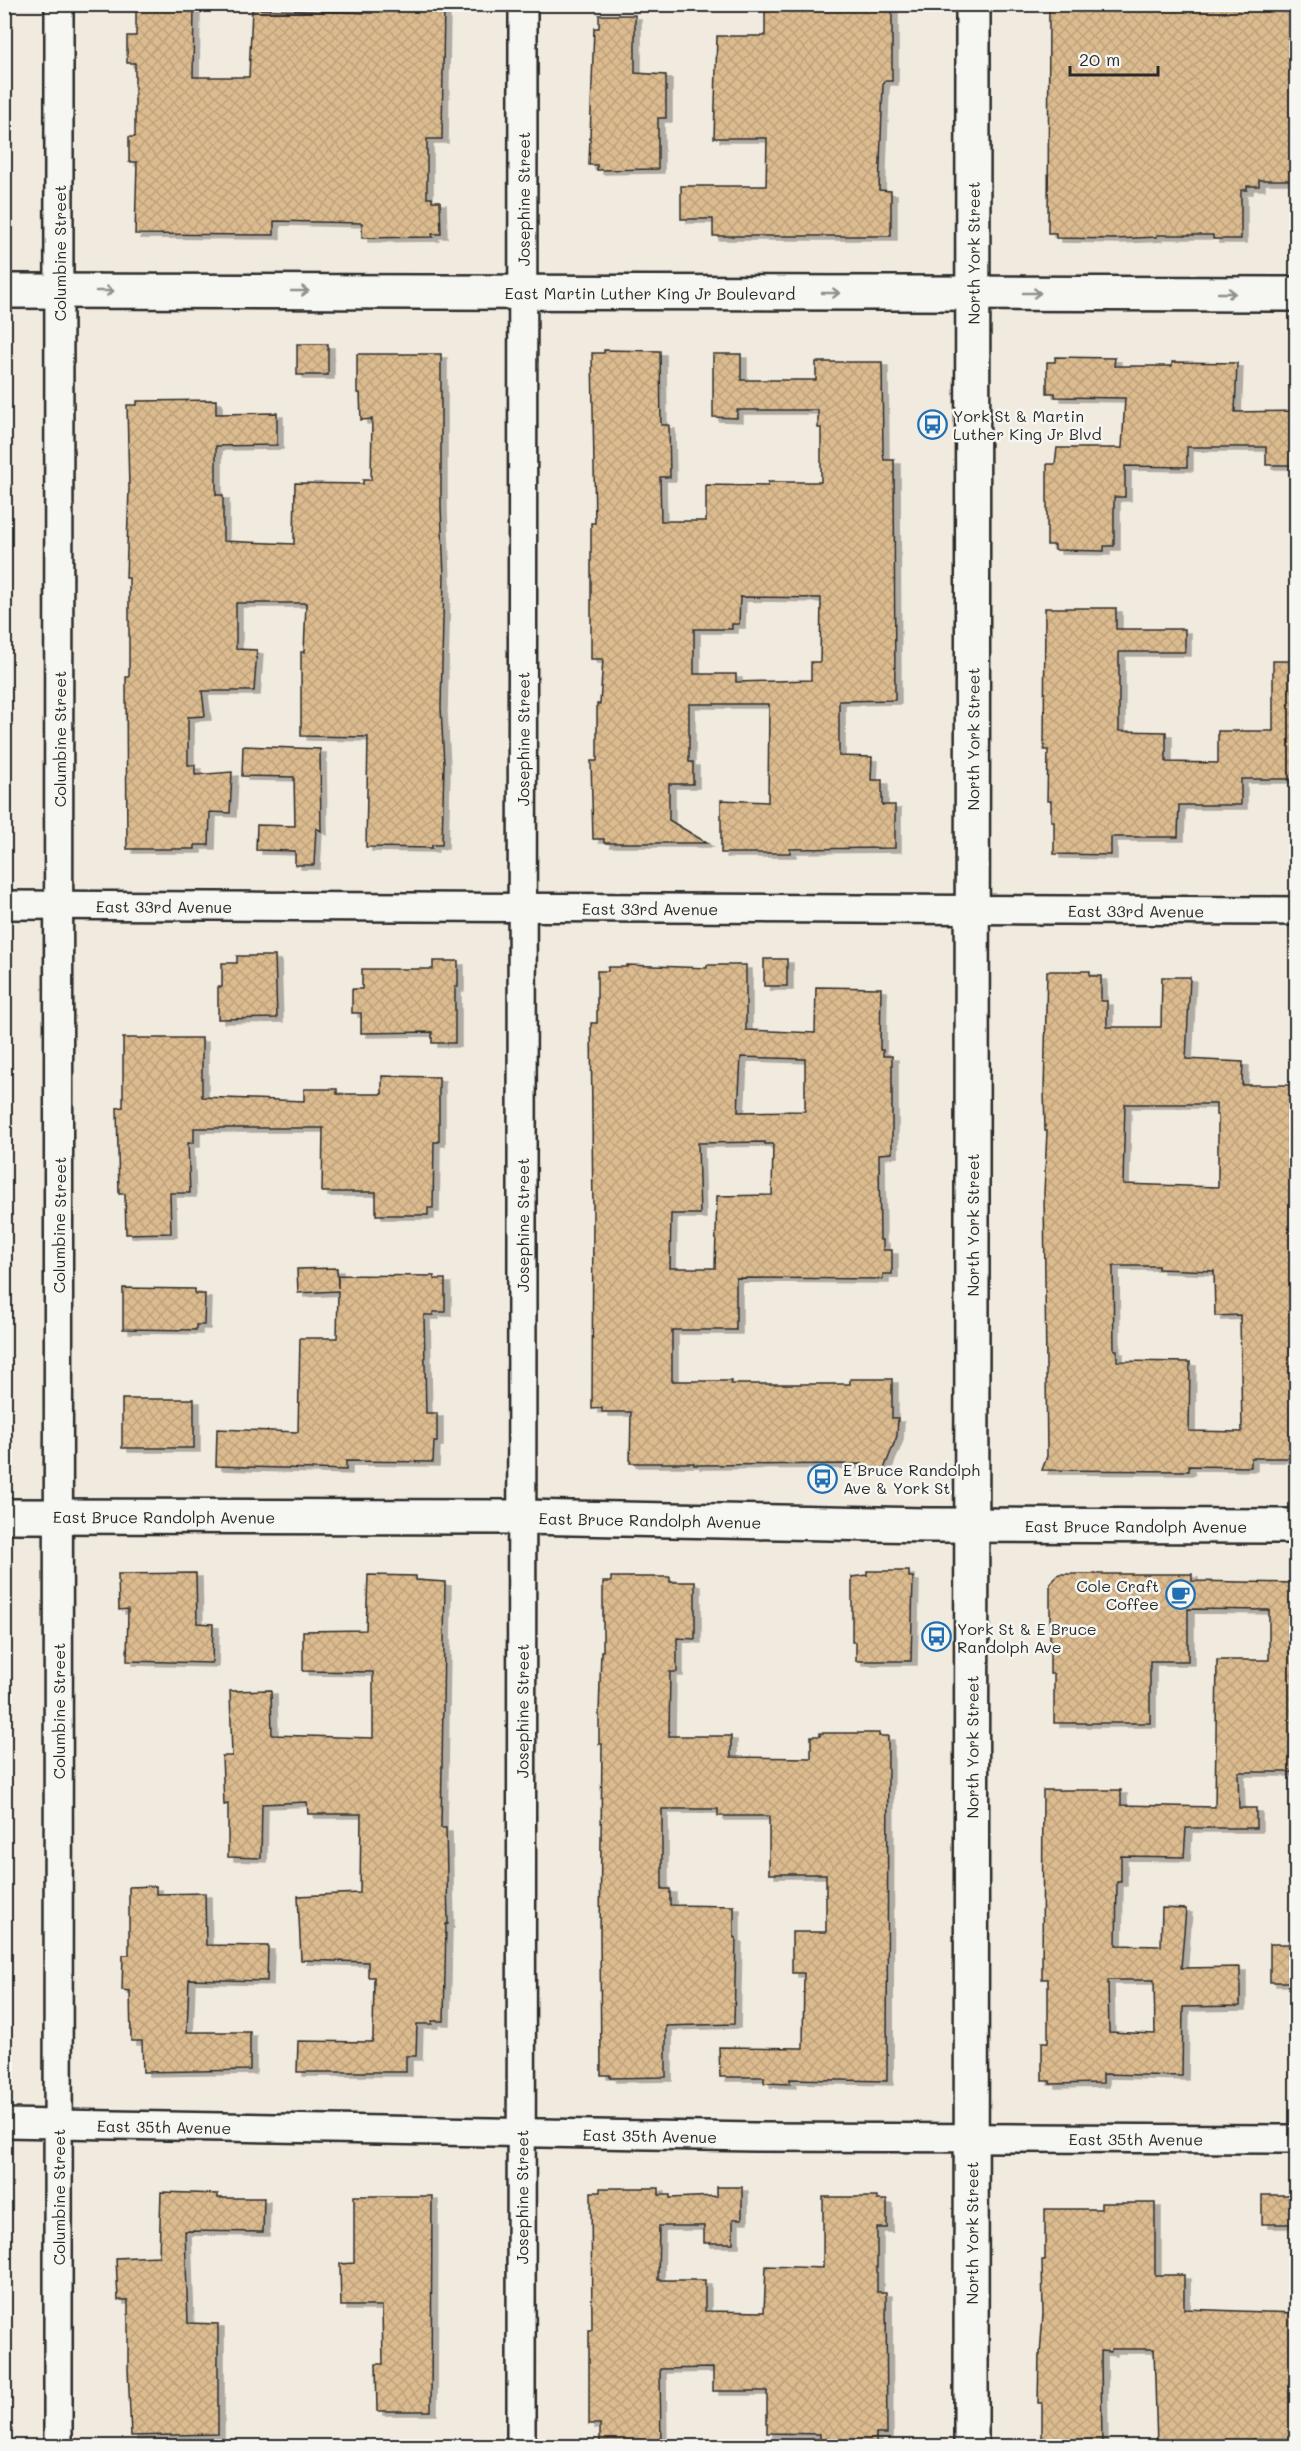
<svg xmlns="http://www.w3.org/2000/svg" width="1301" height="2451" viewBox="0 0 1301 2451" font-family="Mali,sans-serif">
<defs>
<pattern id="building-cross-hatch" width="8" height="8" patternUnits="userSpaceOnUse" patternTransform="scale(1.5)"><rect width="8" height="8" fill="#dcbb8f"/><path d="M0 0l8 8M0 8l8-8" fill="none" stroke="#bda17c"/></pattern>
<filter id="shadow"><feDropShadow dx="6" dy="4" stdDeviation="0" flood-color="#0004"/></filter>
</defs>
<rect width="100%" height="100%" fill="#f1eade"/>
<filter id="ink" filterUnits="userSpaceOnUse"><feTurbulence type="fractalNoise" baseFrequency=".0167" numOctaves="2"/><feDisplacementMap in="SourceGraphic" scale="12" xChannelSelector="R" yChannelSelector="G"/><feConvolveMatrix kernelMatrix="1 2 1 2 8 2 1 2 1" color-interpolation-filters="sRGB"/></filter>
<g filter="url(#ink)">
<g fill="url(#building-cross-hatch)" stroke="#2b2b2b" stroke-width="1.5" fill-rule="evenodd" filter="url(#shadow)">
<path d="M 136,4 L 194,4 L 193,77 L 249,77 L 252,9 L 372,13 L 372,4 L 444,4 L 442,139 L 427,139 L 427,198 L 432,198 L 432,201 L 440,201 L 441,234 L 432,234 L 433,237 L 362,238 L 362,223 L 274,221 L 274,235 L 135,234 L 137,162 L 129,162 L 129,137 L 135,137 L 135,63 L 127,63 L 127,36 L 136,36 Z"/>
<path d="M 827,4 L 892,4 L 892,81 L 884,81 L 883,85 L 879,190 L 891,191 L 891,236 L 713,236 L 713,219 L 681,219 L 681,186 L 766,186 L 767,138 L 714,138 L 717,36 L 765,36 L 765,9 L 827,10 Z"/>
<path d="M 1049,4 L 1296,4 L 1296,180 L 1259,180 L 1259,186 L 1247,186 L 1247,190 L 1241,190 L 1241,239 L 1213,239 L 1213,235 L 1157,235 L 1157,237 L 1115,239 L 1056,238 L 1056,233 L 1048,233 Z"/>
<path d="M 599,15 L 635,15 L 635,73 L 666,75 L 666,118 L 658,118 L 658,169 L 597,170 L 597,165 L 589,165 L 594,28 L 599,28 Z"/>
<rect x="297" y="344" width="31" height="31"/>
<path d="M 604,350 L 660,351 L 661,425 L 669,425 L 670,477 L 660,477 L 661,521 L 706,521 L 706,485 L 768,486 L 768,482 L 821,482 L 821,428 L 818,428 L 818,410 L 737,410 L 737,418 L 713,417 L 713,354 L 741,354 L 741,380 L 816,380 L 816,362 L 882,362 L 883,454 L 884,460 L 894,460 L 895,700 L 839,701 L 839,756 L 872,757 L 871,780 L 882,780 L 882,805 L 895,805 L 895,848 L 790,849 L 790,853 L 721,853 L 721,800 L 768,802 L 769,704 L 689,704 L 689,762 L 693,762 L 693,784 L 669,784 L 669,820 L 707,843 L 604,843 L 604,839 L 593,839 L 591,761 L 597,761 L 597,704 L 600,704 L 603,659 L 591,659 L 591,523 L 595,523 L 592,353 L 604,353 ZM 740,597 L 821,598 L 820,662 L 811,662 L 811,680 L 736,682 L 736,674 L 694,674 L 694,629 L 732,629 L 732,624 L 739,624 Z"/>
<path d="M 357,354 L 441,354 L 441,507 L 444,576 L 441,708 L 444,764 L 442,845 L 432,845 L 432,848 L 366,847 L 368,737 L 301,736 L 301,652 L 304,652 L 306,603 L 236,603 L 236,649 L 257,650 L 254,691 L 202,691 L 205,716 L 188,717 L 188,765 L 195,765 L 195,775 L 232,772 L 230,813 L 210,812 L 209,845 L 195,845 L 195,849 L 127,849 L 126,677 L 129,677 L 129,578 L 126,578 L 129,488 L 127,405 L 137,405 L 137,401 L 216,400 L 216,414 L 277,413 L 277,445 L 216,446 L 216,495 L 223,495 L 223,541 L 294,544 L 295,483 L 363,484 L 363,480 L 371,480 L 372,419 L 361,420 L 360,393 L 357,393 Z"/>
<path d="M 1055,357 L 1115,358 L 1114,366 L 1172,366 L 1172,362 L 1237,363 L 1235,412 L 1296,411 L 1296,465 L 1266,465 L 1266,447 L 1187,447 L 1187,467 L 1125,466 L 1125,497 L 1114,497 L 1114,546 L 1104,546 L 1104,551 L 1055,550 L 1055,545 L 1047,545 L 1047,464 L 1055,464 L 1057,448 L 1122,448 L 1125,398 L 1055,397 L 1055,393 L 1047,393 L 1047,362 L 1055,362 Z"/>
<path d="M 1045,608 L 1116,608 L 1116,629 L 1185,629 L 1185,652 L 1119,652 L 1119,731 L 1166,732 L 1166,762 L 1218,763 L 1218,731 L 1273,731 L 1273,661 L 1296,661 L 1296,779 L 1241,779 L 1241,805 L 1179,805 L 1178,837 L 1111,837 L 1111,855 L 1054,854 L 1054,821 L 1051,821 L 1051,801 L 1047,801 L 1048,750 L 1044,750 Z"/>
<path d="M 243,746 L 320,749 L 321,831 L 316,828 L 314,865 L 295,865 L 295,851 L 256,850 L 257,825 L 295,826 L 294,777 L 242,776 Z"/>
<path d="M 237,956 L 275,956 L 277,1018 L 218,1019 L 218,987 L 222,987 L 222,963 L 237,963 Z"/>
<rect x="764" y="959" width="23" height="27"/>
<path d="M 433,961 L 458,961 L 458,987 L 455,987 L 455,1043 L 432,1043 L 432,1032 L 361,1033 L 361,1013 L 352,1013 L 352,989 L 362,989 L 362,969 L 433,969 Z"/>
<path d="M 627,965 L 707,968 L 707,965 L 746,965 L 746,1030 L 815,1033 L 816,987 L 881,988 L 880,1050 L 883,1050 L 883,1056 L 892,1056 L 892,1153 L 879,1154 L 880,1240 L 883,1240 L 883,1250 L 892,1250 L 892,1274 L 883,1274 L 883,1279 L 736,1278 L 736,1330 L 672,1330 L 672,1381 L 731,1381 L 731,1384 L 850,1384 L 850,1379 L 892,1379 L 892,1418 L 898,1418 L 897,1436 L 884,1469 L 862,1469 L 862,1464 L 694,1465 L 694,1463 L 630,1463 L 631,1412 L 602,1412 L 602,1408 L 592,1409 L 593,1211 L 591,1023 L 597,1023 L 597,971 L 608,971 L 608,967 L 627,967 ZM 741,1057 L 805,1059 L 805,1111 L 738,1112 ZM 765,1142 L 765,1144 L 773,1144 L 772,1195 L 717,1196 L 715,1268 L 670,1268 L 671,1214 L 700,1214 L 698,1143 Z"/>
<path d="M 1047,971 L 1090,971 L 1090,976 L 1101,976 L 1101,1001 L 1107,1001 L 1107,1027 L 1161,1027 L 1162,977 L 1190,977 L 1186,1059 L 1243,1062 L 1242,1085 L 1296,1085 L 1296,1458 L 1251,1458 L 1251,1467 L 1189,1466 L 1189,1471 L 1042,1470 L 1047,1456 L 1044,1193 L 1047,1131 L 1045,1131 L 1044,1090 ZM 1125,1104 L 1216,1104 L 1216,1115 L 1218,1115 L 1218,1187 L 1123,1184 ZM 1113,1266 L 1158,1266 L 1158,1269 L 1214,1271 L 1215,1316 L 1240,1315 L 1242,1432 L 1189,1431 L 1190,1362 L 1117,1361 L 1117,1350 L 1114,1350 Z"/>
<path d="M 123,1038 L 202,1038 L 202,1097 L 304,1101 L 304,1089 L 337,1089 L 337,1094 L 382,1094 L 382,1076 L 439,1077 L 439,1142 L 434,1142 L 433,1208 L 428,1208 L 428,1215 L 376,1215 L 376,1192 L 322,1192 L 323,1128 L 194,1128 L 194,1143 L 188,1143 L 190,1193 L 170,1193 L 171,1233 L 126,1234 L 125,1194 L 119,1194 L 117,1108 L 123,1107 Z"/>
<path d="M 337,1268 L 338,1288 L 338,1275 L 434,1276 L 434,1279 L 445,1279 L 445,1312 L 433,1312 L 433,1315 L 424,1315 L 426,1413 L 437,1413 L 437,1442 L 434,1442 L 433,1462 L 346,1461 L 346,1470 L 216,1466 L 217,1429 L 298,1432 L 300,1338 L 337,1338 L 338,1291 L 298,1293 L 297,1269 Z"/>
<path d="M 123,1288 L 195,1289 L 195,1294 L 205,1294 L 204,1325 L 196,1325 L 196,1330 L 123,1329 Z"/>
<rect x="122" y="1399" width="72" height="49"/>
<path d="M 867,1571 L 909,1571 L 909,1577 L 913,1577 L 911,1661 L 856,1661 L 856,1642 L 852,1642 L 852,1577 L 867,1575 Z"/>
<path d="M 196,1573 L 197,1623 L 213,1624 L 212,1663 L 127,1661 L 128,1609 L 119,1610 L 118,1574 Z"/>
<path d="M 1059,1574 L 1192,1574 L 1192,1581 L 1296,1583 L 1296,1772 L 1238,1772 L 1239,1808 L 1256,1808 L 1256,1828 L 1186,1828 L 1184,1857 L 1121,1856 L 1121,1882 L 1117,1882 L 1116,1945 L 1161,1946 L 1162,1908 L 1186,1909 L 1181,1968 L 1240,1967 L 1240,2006 L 1183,2007 L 1182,2076 L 1103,2074 L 1103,2083 L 1050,2084 L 1050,2081 L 1042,2081 L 1042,2042 L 1048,2042 L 1048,1979 L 1042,1979 L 1043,1790 L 1121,1790 L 1121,1805 L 1215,1807 L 1217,1660 L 1269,1660 L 1269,1610 L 1188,1609 L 1188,1661 L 1150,1661 L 1150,1723 L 1054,1723 L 1054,1674 L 1050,1674 L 1050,1584 ZM 1108,1980 L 1154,1980 L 1155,2034 L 1109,2032 Z"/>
<path d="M 368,1575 L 416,1576 L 416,1580 L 445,1582 L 441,1828 L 446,1828 L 448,1924 L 446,1924 L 444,2021 L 432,2021 L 432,2024 L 417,2024 L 416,2056 L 406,2056 L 406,2072 L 297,2072 L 298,2041 L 372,2042 L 373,2038 L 374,1977 L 368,1977 L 368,1962 L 301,1960 L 298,1896 L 360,1893 L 361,1814 L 308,1814 L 307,1802 L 262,1804 L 261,1858 L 228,1857 L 228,1804 L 224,1805 L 222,1756 L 232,1756 L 230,1691 L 271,1690 L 272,1735 L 373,1738 L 373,1672 L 303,1671 L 303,1631 L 366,1630 Z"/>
<path d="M 611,1577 L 670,1577 L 670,1582 L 695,1582 L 695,1639 L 677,1638 L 677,1672 L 670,1672 L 669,1736 L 731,1736 L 731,1757 L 811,1758 L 811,1736 L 820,1736 L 820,1733 L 879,1733 L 879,1736 L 888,1736 L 887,2081 L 790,2079 L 790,2084 L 764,2083 L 764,2077 L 720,2077 L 719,2047 L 803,2048 L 804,1973 L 792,1973 L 792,1932 L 826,1932 L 826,1874 L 769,1874 L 769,1816 L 718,1816 L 718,1809 L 662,1809 L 662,1889 L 670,1889 L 670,1905 L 734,1906 L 734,1938 L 736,1938 L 734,2024 L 666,2026 L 666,2077 L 610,2078 L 610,2075 L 601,2075 L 600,1934 L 602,1744 L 599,1744 L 599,1714 L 601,1651 L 603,1651 L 603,1582 L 611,1582 Z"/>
<path d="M 156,1886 L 156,1894 L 205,1893 L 206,1945 L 268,1946 L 267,1981 L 189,1979 L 187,2032 L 250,2032 L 250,2070 L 143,2072 L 142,2041 L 131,2041 L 130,1991 L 122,1990 L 123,1955 L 129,1955 L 129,1887 Z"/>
<rect x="1270" y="1944" width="26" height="38"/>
<path d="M 717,2187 L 742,2187 L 742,2219 L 733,2219 L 733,2243 L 704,2243 L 704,2226 L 659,2226 L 658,2280 L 705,2280 L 705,2311 L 764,2312 L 766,2266 L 823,2268 L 823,2197 L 877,2197 L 877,2200 L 887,2200 L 887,2228 L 877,2228 L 877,2292 L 886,2292 L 887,2434 L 876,2434 L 876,2446 L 820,2446 L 820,2434 L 767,2433 L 767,2391 L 713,2391 L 713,2368 L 660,2369 L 661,2446 L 600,2446 L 600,2424 L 589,2424 L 589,2330 L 592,2330 L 591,2192 L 600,2192 L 600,2188 L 659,2188 L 659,2195 L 670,2195 L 670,2198 L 717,2196 Z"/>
<path d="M 161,2192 L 218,2194 L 218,2198 L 264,2198 L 263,2232 L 185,2231 L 188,2323 L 218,2324 L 218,2434 L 131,2436 L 128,2368 L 128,2300 L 118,2300 L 116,2258 L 159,2256 Z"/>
<rect x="1262" y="2195" width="34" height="29"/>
<path d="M 354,2196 L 432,2196 L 431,2411 L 377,2411 L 376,2364 L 383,2364 L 382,2306 L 341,2306 L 340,2264 L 354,2263 Z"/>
<path d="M 1101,2203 L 1155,2203 L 1155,2275 L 1184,2275 L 1184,2309 L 1296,2313 L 1296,2439 L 1253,2439 L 1253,2446 L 1157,2446 L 1154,2349 L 1111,2349 L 1111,2352 L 1101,2351 L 1102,2446 L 1042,2446 L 1042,2403 L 1038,2403 L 1039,2355 L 1040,2355 L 1043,2314 L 1042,2260 L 1045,2260 L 1045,2209 L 1101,2209 Z"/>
</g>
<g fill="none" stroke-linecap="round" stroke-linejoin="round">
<defs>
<g id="minor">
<path id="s1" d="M 4,905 L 1296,911"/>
<path id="s2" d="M 4,2123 L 755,2137 L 1296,2139"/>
<path id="s3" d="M 58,2446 L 59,4"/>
<path id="s4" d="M 521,2446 L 523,4"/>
</g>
<g id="tertiary">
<path id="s5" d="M 4,1516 L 522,1517 L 927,1525 L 1296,1526"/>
</g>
<g id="secondary">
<path id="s6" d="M 4,291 L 1296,294"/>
<path id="s7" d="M 971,2446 L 973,4"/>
</g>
</defs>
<use href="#minor" stroke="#2b2b2b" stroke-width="32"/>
<use href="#tertiary" stroke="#2b2b2b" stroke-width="38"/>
<use href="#secondary" stroke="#2b2b2b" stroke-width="38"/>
<use href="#minor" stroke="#f6f6f2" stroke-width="27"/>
<use href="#tertiary" stroke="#f6f6f2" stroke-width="33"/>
<use href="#secondary" stroke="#f6f6f2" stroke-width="33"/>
</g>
<defs><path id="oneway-shaft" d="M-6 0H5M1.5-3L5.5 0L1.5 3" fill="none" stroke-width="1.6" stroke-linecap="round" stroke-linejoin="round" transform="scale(1.5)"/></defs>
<g stroke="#90908e">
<use href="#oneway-shaft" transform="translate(105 291)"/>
<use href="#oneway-shaft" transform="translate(300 291)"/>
<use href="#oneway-shaft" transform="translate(831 293)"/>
<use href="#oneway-shaft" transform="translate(1032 293)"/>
<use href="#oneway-shaft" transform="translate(1227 293)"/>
</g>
</g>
<defs>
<symbol id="bus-ring" viewBox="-11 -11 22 22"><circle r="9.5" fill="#f6f6f2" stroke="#1f6fb2" stroke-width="1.5"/><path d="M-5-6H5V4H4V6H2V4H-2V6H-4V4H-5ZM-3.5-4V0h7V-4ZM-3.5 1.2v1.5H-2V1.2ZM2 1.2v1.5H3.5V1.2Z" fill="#1f6fb2"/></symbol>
<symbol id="cafe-ring" viewBox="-11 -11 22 22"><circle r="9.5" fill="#f6f6f2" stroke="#1f6fb2" stroke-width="1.5"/><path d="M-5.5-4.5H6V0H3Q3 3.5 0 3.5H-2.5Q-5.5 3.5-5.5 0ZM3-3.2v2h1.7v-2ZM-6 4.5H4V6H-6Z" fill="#1f6fb2"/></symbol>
</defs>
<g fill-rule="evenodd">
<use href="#bus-ring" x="916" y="408" width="33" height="33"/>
<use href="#bus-ring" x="806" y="1462" width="33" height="33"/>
<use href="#cafe-ring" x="1164" y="1578" width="33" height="33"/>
<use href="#bus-ring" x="920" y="1620" width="33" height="33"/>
</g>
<g text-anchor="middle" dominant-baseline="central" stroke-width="5" stroke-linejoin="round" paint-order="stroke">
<g font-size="16" fill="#2b2b2b" stroke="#f6f6f2">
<text stroke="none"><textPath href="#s4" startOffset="2247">Josephine Street</textPath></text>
<text stroke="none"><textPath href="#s3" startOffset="2193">Columbine Street</textPath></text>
<text stroke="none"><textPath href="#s7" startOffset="2193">North York Street</textPath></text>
<text stroke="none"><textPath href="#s6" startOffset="646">East Martin Luther King Jr Boulevard</textPath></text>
<text stroke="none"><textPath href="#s3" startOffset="1707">Columbine Street</textPath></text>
<text stroke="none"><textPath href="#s4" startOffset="1707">Josephine Street</textPath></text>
<text stroke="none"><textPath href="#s7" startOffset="1707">North York Street</textPath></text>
<text stroke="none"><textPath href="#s1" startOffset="160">East 33rd Avenue</textPath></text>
<text stroke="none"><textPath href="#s1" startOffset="646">East 33rd Avenue</textPath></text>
<text stroke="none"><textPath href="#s1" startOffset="1132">East 33rd Avenue</textPath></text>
<text stroke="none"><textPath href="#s3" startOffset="1221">Columbine Street</textPath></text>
<text stroke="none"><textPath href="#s4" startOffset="1221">Josephine Street</textPath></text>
<text stroke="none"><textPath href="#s7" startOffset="1221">North York Street</textPath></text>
<text stroke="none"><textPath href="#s5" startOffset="160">East Bruce Randolph Avenue</textPath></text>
<text stroke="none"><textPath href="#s5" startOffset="646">East Bruce Randolph Avenue</textPath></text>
<text stroke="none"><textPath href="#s5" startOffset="1132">East Bruce Randolph Avenue</textPath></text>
<text stroke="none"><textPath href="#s3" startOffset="735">Columbine Street</textPath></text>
<text stroke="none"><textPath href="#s4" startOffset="735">Josephine Street</textPath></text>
<text stroke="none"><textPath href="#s7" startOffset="699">North York Street</textPath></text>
<text stroke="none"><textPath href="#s2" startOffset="160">East 35th Avenue</textPath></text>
<text stroke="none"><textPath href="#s2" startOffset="646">East 35th Avenue</textPath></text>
<text stroke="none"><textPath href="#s2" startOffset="1132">East 35th Avenue</textPath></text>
<text stroke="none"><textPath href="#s3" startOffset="249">Columbine Street</textPath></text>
<text stroke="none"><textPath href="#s4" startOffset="249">Josephine Street</textPath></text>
<text stroke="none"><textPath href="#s7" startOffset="213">North York Street</textPath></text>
</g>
<g font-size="16" fill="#2b2b2b" stroke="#f6f6f2" text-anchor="start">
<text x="953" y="415">York St &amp; Martin<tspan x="953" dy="18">Luther King Jr Blvd</tspan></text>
<text x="843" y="1469">E Bruce Randolph<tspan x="843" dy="18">Ave &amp; York St</tspan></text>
<text x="1159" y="1585" text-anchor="end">Cole Craft<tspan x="1159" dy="18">Coffee</tspan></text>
<text x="957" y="1628">York St &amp; E Bruce<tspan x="957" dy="18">Randolph Ave</tspan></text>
</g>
</g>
<rect width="1301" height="2451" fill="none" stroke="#f6f6f2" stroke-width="24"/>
<rect x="12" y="12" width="1277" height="2427" fill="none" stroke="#2b2b2b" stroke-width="2" filter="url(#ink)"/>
<path d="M1070 66v9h88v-9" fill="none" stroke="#2b2b2b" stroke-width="3"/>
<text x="1079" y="66" font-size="18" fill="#2b2b2b" stroke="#f6f6f2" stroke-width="4.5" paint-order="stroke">20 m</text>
</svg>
